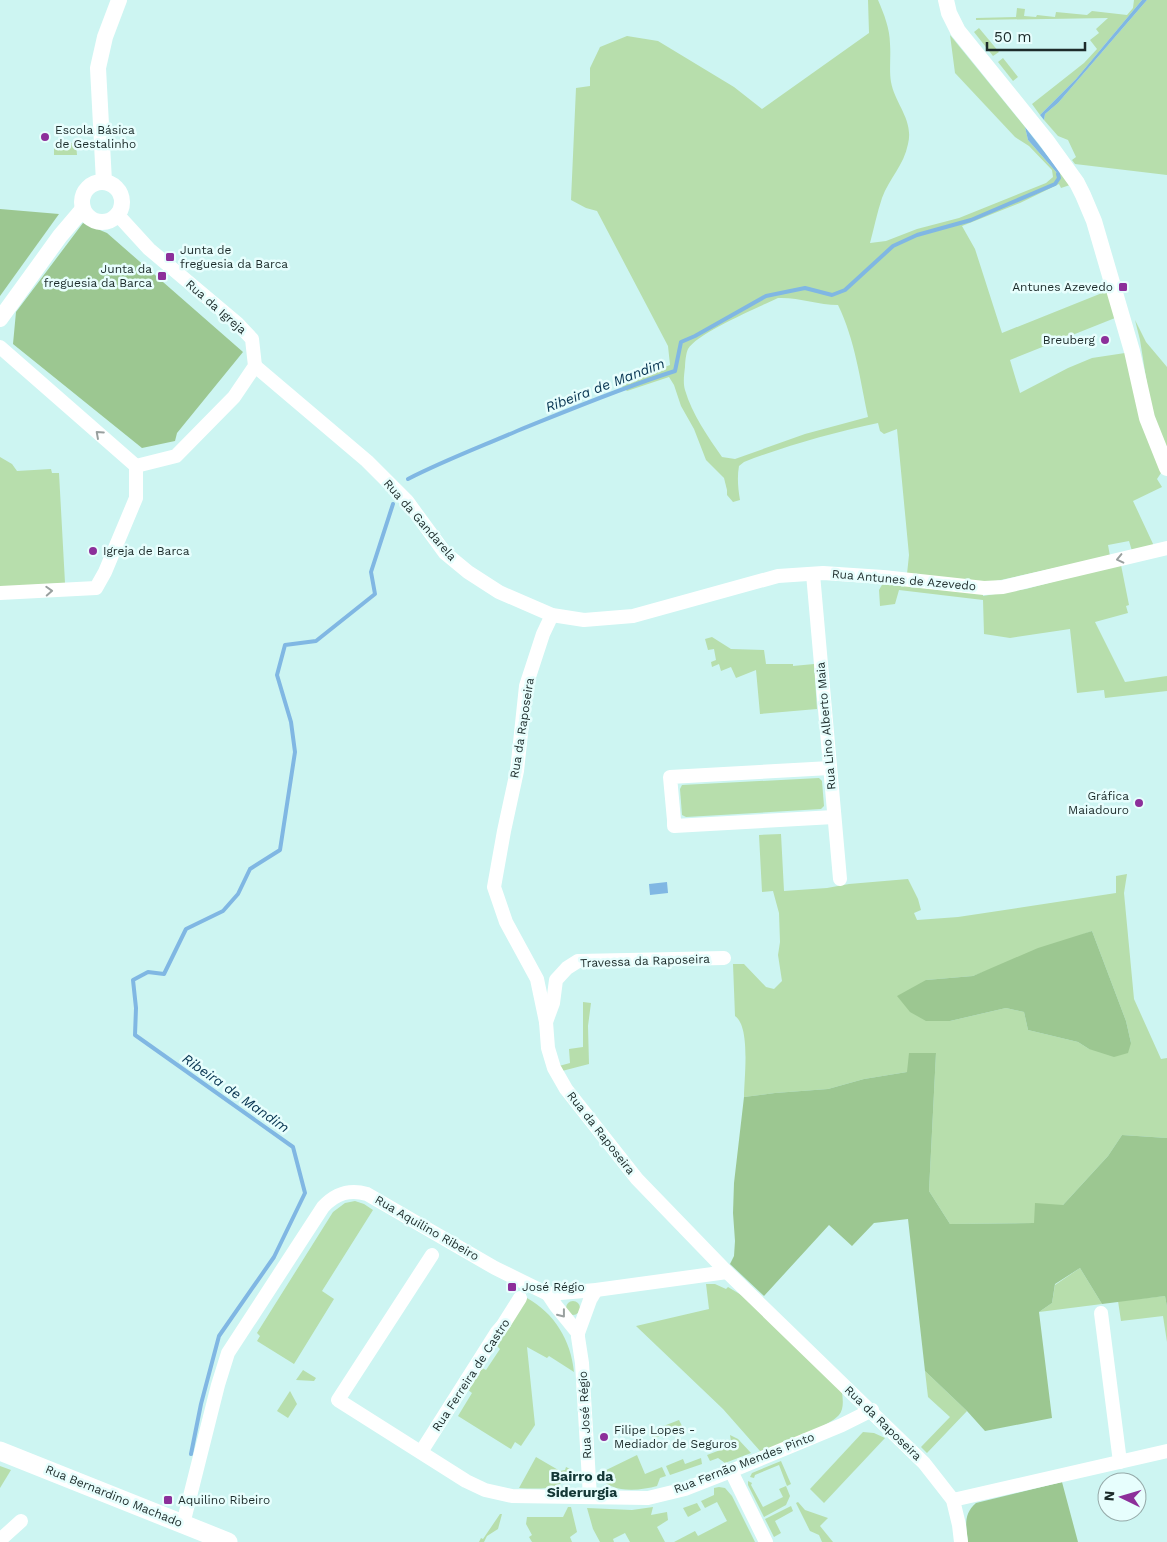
<svg xmlns="http://www.w3.org/2000/svg" width="1167" height="1542" viewBox="0 0 1167 1542" font-family="'Work Sans',sans-serif">
<rect width="100%" height="100%" fill="#cdf5f2"/>
<g fill="#b7deac" fill-rule="evenodd">
<path d="M 868,0 L 878,0 C 884,14 890,29 890,44 C 891,57 889,70 891,82 C 895,104 914,120 908,144 C 904,165 889,179 882,198 C 877,213 874,228 870,243 L 886,241 L 917,229 L 959,218 L 1046,183 L 1053,177 L 1052,170 L 1029,146 L 1015,137 L 955,73 L 950,35 L 1025,127 L 1028,140 L 1057,173 L 1057,176 L 1060,172 L 1070,185 L 1061,188 L 1059,184 L 1020,203 L 962,226 L 975,249 L 1002,333 L 1107,291 L 1115,318 L 1010,360 L 1020,393 L 1068,368 L 1092,358 L 1125,353 L 1161,473 L 1157,479 L 1162,487 L 1133,501 L 1154,546 L 1132,551 L 1129,541 L 1108,545 L 1110,556 L 996,581 L 984,582 L 907,574 L 909,555 L 897,429 L 884,434 L 880,431 L 878,423 C 832,433 788,445 744,462 L 739,466 C 737,477 738,488 740,500 L 733,502 L 727,495 L 727,490 L 724,478 L 706,460 L 694,429 L 681,406 L 674,385 L 669,377 L 627,391 L 620,384 L 670,365 L 668,346 L 597,211 L 586,208 L 571,200 L 576,88 L 590,86 L 590,68 L 600,47 L 627,36 L 658,41 L 734,87 L 762,109 L 869,33 ZM 778,298 C 798,297 818,305 838,305 C 855,340 860,379 868,417 L 805,434 L 735,459 L 722,457 C 708,437 692,414 685,390 C 683,383 684,375 685,367 C 685,362 686,353 688,349 C 697,333 759,307 778,298 Z"/>
<path d="M 1134,0 L 1142,0 L 1076,79 L 1040,115 L 1032,104 L 1084,63 L 1097,49 L 1090,40 L 1099,33 L 1096,29 L 1108,18 L 976,20 L 976,18 L 1016,17 L 1017,8 L 1025,9 L 1024,16 L 1036,17 L 1037,15 L 1055,17 L 1056,12 L 1087,15 L 1092,11 L 1127,15 L 1133,8 Z"/>
<path d="M 1147,0 L 1167,0 L 1167,175 L 1075,164 L 1072,160 L 1076,157 L 1068,140 L 1058,136 L 1044,120 L 1045,114 L 1058,103 Z"/>
<path d="M 979,28 L 999,52 L 993,56 L 974,32 Z"/>
<path d="M 1003,58 L 1018,77 L 1013,81 L 998,62 Z"/>
<path d="M 54,143 L 76,143 L 77,155 L 54,155 Z"/>
<path d="M 1135,320 L 1146,342 L 1167,367 L 1167,453 L 1150,403 L 1140,340 Z"/>
<path d="M 0,457 L 12,464 L 17,471 L 51,469 L 52,473 L 59,473 L 65,583 L 0,587 Z"/>
<path d="M 1121,565 L 1129,605 L 1126,606 L 1128,613 L 1095,622 L 1125,682 L 1167,676 L 1167,691 L 1105,698 L 1104,690 L 1077,693 L 1070,629 L 1010,638 L 984,634 L 983,600 L 899,590 L 895,604 L 880,606 L 879,590 L 883,583 L 983,594 L 983,596 L 1026,589 L 1112,566 Z"/>
<path d="M 712,637 L 731,649 L 764,650 L 766,664 L 793,664 L 793,666 L 814,664 L 817,709 L 760,714 L 756,670 L 736,678 L 731,667 L 721,671 L 719,664 L 712,667 L 711,662 L 716,660 L 714,649 L 708,650 L 705,639 Z"/>
<path d="M 819,778 L 822,781 L 824,806 L 821,809 L 686,817 L 682,815 L 680,789 L 682,785 Z"/>
<path d="M 781,834 L 784,891 L 827,888 L 849,884 L 908,879 L 918,899 L 921,910 L 914,913 L 917,920 L 958,917 L 1116,893 L 1116,876 L 1127,874 L 1124,893 L 1134,999 L 1161,1059 L 1167,1058 L 1167,1138 L 1122,1135 L 1108,1156 L 1063,1205 L 1034,1223 L 950,1224 L 929,1191 L 936,1053 L 907,1072 L 864,1079 L 828,1089 L 775,1093 L 744,1097 C 744,1079 751,1027 735,1016 L 733,964 L 744,964 L 766,987 L 774,989 L 782,981 L 778,955 L 780,942 L 779,913 L 773,891 L 762,892 L 759,835 ZM 1092,931 L 1126,1021 L 1131,1043 L 1089,1049 L 1078,1042 L 1028,1030 L 1024,1012 L 1006,1008 L 950,1021 L 926,980 L 973,976 Z"/>
<path d="M 583,1002 L 591,1003 L 588,1026 L 589,1064 L 562,1071 L 559,1066 L 570,1063 L 569,1049 L 583,1047 Z"/>
<path d="M 355,1201 L 364,1204 L 373,1210 L 322,1291 L 334,1299 L 294,1364 L 257,1341 L 260,1336 L 257,1333 L 333,1212 L 345,1203 Z"/>
<path d="M 1080,1268 L 1102,1304 L 1039,1312 L 1052,1303 L 1055,1285 Z"/>
<path d="M 706,1284 L 715,1284 L 726,1289 L 728,1287 L 748,1299 L 842,1392 C 843,1400 844,1409 839,1415 C 830,1426 775,1448 760,1451 L 723,1409 L 636,1326 L 709,1309 Z"/>
<path d="M 1165,1296 L 1167,1307 L 1167,1342 L 1163,1316 L 1121,1321 L 1118,1301 Z"/>
<path d="M 527,1298 C 554,1313 571,1340 574,1372 L 549,1356 L 547,1358 L 527,1347 L 535,1425 L 521,1446 L 515,1442 L 511,1449 L 458,1416 L 472,1393 L 468,1390 L 482,1368 L 486,1370 L 500,1349 L 497,1346 Z"/>
<circle cx="573" cy="1308" r="7"/>
<path d="M 303,1370 L 316,1378 L 314,1381 L 296,1380 Z"/>
<path d="M 925,1371 L 967,1411 L 927,1453 L 921,1447 L 950,1417 L 928,1397 Z"/>
<path d="M 290,1391 L 297,1404 L 288,1418 L 277,1411 Z"/>
<path d="M 679,1420 L 682,1426 L 653,1439 L 652,1436 L 661,1427 Z"/>
<path d="M 863,1432 L 874,1433 L 885,1438 L 824,1503 L 810,1489 Z"/>
<path d="M 730,1435 L 738,1439 L 751,1453 L 725,1463 L 718,1458 L 710,1461 L 707,1455 L 723,1449 L 722,1445 L 731,1441 Z"/>
<path d="M 637,1455 L 645,1474 L 662,1467 L 666,1476 L 660,1478 L 657,1486 C 639,1491 608,1494 598,1474 Z"/>
<path d="M 536,1457 L 560,1471 L 565,1470 L 566,1467 L 574,1471 C 561,1491 540,1489 519,1488 Z"/>
<path d="M 701,1458 L 702,1464 L 670,1475 L 666,1466 L 683,1459 L 685,1464 Z"/>
<path d="M 781,1461 L 791,1484 L 787,1486 L 779,1465 L 755,1475 L 754,1478 L 750,1477 L 752,1473 Z"/>
<path d="M 0,1466 L 11,1470 L 0,1488 Z"/>
<path d="M 748,1481 L 752,1483 L 751,1485 L 763,1507 L 783,1497 L 779,1489 L 786,1486 L 790,1496 L 786,1505 L 764,1517 L 748,1485 Z"/>
<path d="M 719,1487 L 725,1488 L 732,1496 L 755,1542 L 674,1542 L 695,1531 L 698,1536 L 727,1521 L 717,1502 L 705,1508 L 701,1501 L 714,1495 L 714,1488 Z"/>
<path d="M 798,1502 L 805,1510 L 828,1518 L 820,1526 L 833,1542 L 822,1542 L 819,1535 L 810,1531 L 796,1503 Z"/>
<path d="M 697,1503 L 701,1510 L 688,1517 L 683,1508 Z"/>
<path d="M 791,1506 L 793,1511 L 775,1521 L 781,1533 L 774,1537 L 765,1519 Z"/>
<path d="M 568,1507 L 571,1507 L 577,1532 L 570,1537 L 572,1542 L 532,1542 L 529,1537 L 532,1535 L 526,1524 L 527,1517 L 563,1517 Z"/>
<path d="M 653,1507 L 651,1515 L 667,1512 L 668,1520 L 657,1527 L 665,1542 L 630,1542 L 625,1533 L 613,1539 L 614,1542 L 600,1542 L 593,1529 L 587,1508 L 632,1510 Z"/>
<path d="M 500,1514 L 502,1514 L 498,1529 L 487,1536 L 484,1542 L 479,1542 L 481,1538 L 483,1539 Z"/>
</g>
<g fill="#9cc791">
<path d="M 0,209 L 59,214 L 0,296 Z"/>
<path d="M 83,223 L 107,233 L 243,352 L 177,433 L 175,441 L 142,448 L 13,344 L 16,312 Z"/>
<path d="M 1092,931 L 1126,1021 L 1131,1043 L 1128,1053 L 1114,1057 L 1089,1049 L 1078,1042 L 1028,1030 L 1024,1012 L 1006,1008 L 950,1021 L 926,1021 L 910,1012 L 897,996 L 926,980 L 973,976 L 1038,948 Z"/>
<path d="M 909,1053 L 936,1053 L 929,1191 L 950,1224 L 1034,1223 L 1035,1203 L 1063,1205 L 1108,1156 L 1122,1135 L 1167,1138 L 1167,1307 L 1165,1296 L 1102,1304 L 1080,1268 L 1055,1284 L 1052,1303 L 1039,1312 L 1052,1418 L 985,1431 L 967,1411 L 925,1371 L 908,1219 L 874,1223 L 852,1246 L 829,1225 L 764,1296 L 730,1264 L 734,1256 L 735,1241 L 733,1213 L 734,1183 L 744,1097 L 775,1093 L 828,1089 L 864,1079 L 907,1072 Z"/>
<path d="M 1062,1482 L 1078,1542 L 968,1542 C 966,1527 963,1514 976,1503 Z"/>
</g>
<g fill="#80b7e3">
<path d="M 1142,0 L 1147,0 L 1058,103 L 1045,114 L 1044,120 L 1040,115 L 1076,79 Z"/>
<path d="M 1025,127 L 1060,172 L 1060,177 L 1059,178 L 1057,173 L 1028,140 Z"/>
<path d="M 667,882 L 668,893 L 650,895 L 649,884 Z"/>
</g>
<g fill="none" stroke-linecap="round" stroke-linejoin="round">
<g stroke="#80b7e3" stroke-width="4">
<path d="M 408,479 C 443,461 480,447 517,431 C 569,410 621,388 675,371 L 681,342 L 695,336 L 766,296 L 805,288 L 832,295 L 845,290 L 893,246 L 917,235 L 971,220 L 1055,184 L 1059,178 L 1058,174"/>
<path d="M 191,1454 L 201,1404 L 219,1336 L 274,1257 L 305,1193 L 293,1147 L 135,1035 L 136,1008 L 133,980 L 148,972 L 164,974 L 186,929 L 223,911 L 238,894 L 250,869 L 280,850 L 295,752 L 291,722 L 277,675 L 285,645 L 316,641 L 375,594 L 371,572 L 393,504"/>
</g>
<g stroke="#fff" stroke-width="14">
<path d="M 117,214 L 149,249 L 237,323 L 252,339 L 255,366 L 234,397 L 176,456 L 136,466"/>
<path d="M 0,347 L 136,466 L 136,498 L 105,572 L 96,588 L 0,593"/>
<path d="M 255,366 L 367,461 L 407,501 L 445,553 L 468,572 L 499,592 L 552,615 L 584,620 L 633,616 L 778,576 L 823,573 L 883,577 L 984,588 L 1003,587 L 1167,548"/>
<path d="M 813,574 L 840,879"/>
<path d="M 552,615 L 543,634 L 526,686 L 517,771 L 504,831 L 494,887 L 506,922 L 537,979 L 546,1022 L 548,1048 L 554,1068 L 566,1089 L 637,1179 L 727,1272 L 924,1463 L 953,1500 L 959,1525 L 961,1542"/>
<path d="M 830,768 L 670,777 L 674,820 L 674,826 L 834,817"/>
<path d="M 546,1022 L 553,1003 L 556,980 L 567,968 L 578,961 L 724,958"/>
<path d="M 432,1255 L 338,1400 L 466,1481 L 485,1490 L 512,1496 L 648,1498 L 685,1489 L 731,1471 L 842,1425 L 872,1410"/>
<path d="M 548,1294 L 556,1306 L 578,1333 L 578,1337 L 582,1363 L 590,1497"/>
<path d="M 1101,1313 L 1120,1462"/>
<path d="M 578,1333 L 590,1300 L 596,1290"/>
<path d="M 421,1452 L 497,1332 L 503,1325 L 520,1298"/>
<path d="M 731,1471 L 766,1542"/>
<path d="M 953,1500 L 1167,1451"/>
<path d="M 183,1524 L 218,1385 L 228,1353 L 323,1207 C 336,1193 350,1189 367,1194 L 495,1268 L 548,1294 L 596,1290 L 727,1272"/>
<path d="M 0,1540 L 21,1521"/>
</g>
<g stroke="#fff" stroke-width="16">
<path d="M 946,0 L 949,13 L 958,31 L 1046,140 L 1077,183 L 1083,195 L 1094,221 L 1132,351 L 1147,418 L 1167,468"/>
<path d="M 104,182 L 98,68 L 105,37 L 119,0"/>
<circle cx="102" cy="202" r="20"/>
<path d="M 0,319 L 60,236 L 83,209"/>
</g>
<path stroke="#fff" stroke-width="19" d="M 0,1451 L 228,1542"/>
</g>
<defs><path id="oneway-chevron" d="M-2-3.5L2.5 0L-2 3.5" fill="none" stroke-width="1.6" stroke-linecap="round" stroke-linejoin="round" transform="scale(1.25)"/></defs>
<g stroke="#99a09f">
<use href="#oneway-chevron" transform="translate(99 434) rotate(-138)"/>
<use href="#oneway-chevron" transform="translate(1120 559) rotate(167)"/>
<use href="#oneway-chevron" transform="translate(49 591) rotate(-3)"/>
<use href="#oneway-chevron" transform="translate(562 1314) rotate(52)"/>
</g>
<g fill="#8c2f9a" stroke="#e7fefd" stroke-width="2">
<circle cx="45" cy="137" r="5"/>
<rect x="165" y="252" width="10" height="10" rx="2.5"/>
<rect x="157" y="271" width="10" height="10" rx="2.5"/>
<rect x="1118" y="282" width="10" height="10" rx="2.5"/>
<circle cx="1105" cy="340" r="5"/>
<circle cx="93" cy="551" r="5"/>
<circle cx="1139" cy="803" r="5"/>
<rect x="507" y="1282" width="10" height="10" rx="2.5"/>
<circle cx="604" cy="1437" r="5"/>
<rect x="163" y="1495" width="10" height="10" rx="2.5"/>
</g>
<g text-anchor="middle" dominant-baseline="central" stroke-width="5" stroke-linejoin="round" paint-order="stroke">
<g font-size="12" fill="#1c2b2a" stroke="#e7fefd" text-anchor="start">
<text x="55" y="130">Escola Básica<tspan x="55" dy="14">de Gestalinho</tspan></text>
<text x="180" y="250">Junta de<tspan x="180" dy="14">freguesia da Barca</tspan></text>
<text x="152" y="269" text-anchor="end">Junta da<tspan x="152" dy="14">freguesia da Barca</tspan></text>
<text x="1113" y="287" text-anchor="end">Antunes Azevedo</text>
<text x="1095" y="340" text-anchor="end">Breuberg</text>
<text x="103" y="551">Igreja de Barca</text>
<text x="1129" y="796" text-anchor="end">Gráfica<tspan x="1129" dy="14">Maiadouro</tspan></text>
<text x="522" y="1287">José Régio</text>
<text x="614" y="1430">Filipe Lopes -<tspan x="614" dy="14">Mediador de Seguros</tspan></text>
<text x="178" y="1500">Aquilino Ribeiro</text>
</g>
<g font-size="12" fill="#1c2b2a" stroke="#e7fefd">
<text transform="translate(216 307) rotate(41)">Rua da Igreja</text>
<text transform="translate(420 520) rotate(49)">Rua da Gandarela</text>
<text transform="translate(904 580) rotate(5)">Rua Antunes de Azevedo</text>
<text transform="translate(826 726) rotate(-95)">Rua Lino Alberto Maia</text>
<text transform="translate(522 728) rotate(-81)">Rua da Raposeira</text>
<text transform="translate(645 961) rotate(-2)">Travessa da Raposeira</text>
<text transform="translate(601 1133) rotate(52)">Rua da Raposeira</text>
<text transform="translate(427 1228) rotate(30)">Rua Aquilino Ribeiro</text>
<text transform="translate(471 1375) rotate(-57)">Rua Ferreira de Castro</text>
<text transform="translate(585 1415) rotate(-93)">Rua José Régio</text>
<text transform="translate(883 1423) rotate(44)">Rua da Raposeira</text>
<text transform="translate(744 1463) rotate(-21)">Rua Fernão Mendes Pinto</text>
<text transform="translate(114 1496) rotate(22)">Rua Bernardino Machado</text>
</g>
<g font-size="14" font-style="italic" fill="#063350" stroke="#e7fefd">
<text transform="translate(605 385) rotate(-21)">Ribeira de Mandim</text>
<text transform="translate(236 1093) rotate(35)">Ribeira de Mandim</text>
</g>
<g font-size="14" font-weight="bold" fill="#143836" stroke="#e7fefd">
<text x="582" y="1476">Bairro da<tspan x="582" dy="16">Siderurgia</tspan></text>
</g>
</g>
<g transform="translate(1122 1497) rotate(275)"><circle r="24" fill="#e7fefd" stroke="#96aaa9"/>
<path d="M0-4L9 19L0 12L-9 19Z" fill="#8c2f9a"/>
<text y="-8" font-size="14" font-weight="bold" text-anchor="middle" fill="#1c2b2a">N</text>
</g>
<path d="M987 42v8h98v-8" fill="none" stroke="#1c2b2a" stroke-width="2.5"/>
<text x="994" y="42" font-size="15" fill="#1c2b2a" stroke="#e7fefd" stroke-width="4" paint-order="stroke">50 m</text>
</svg>
